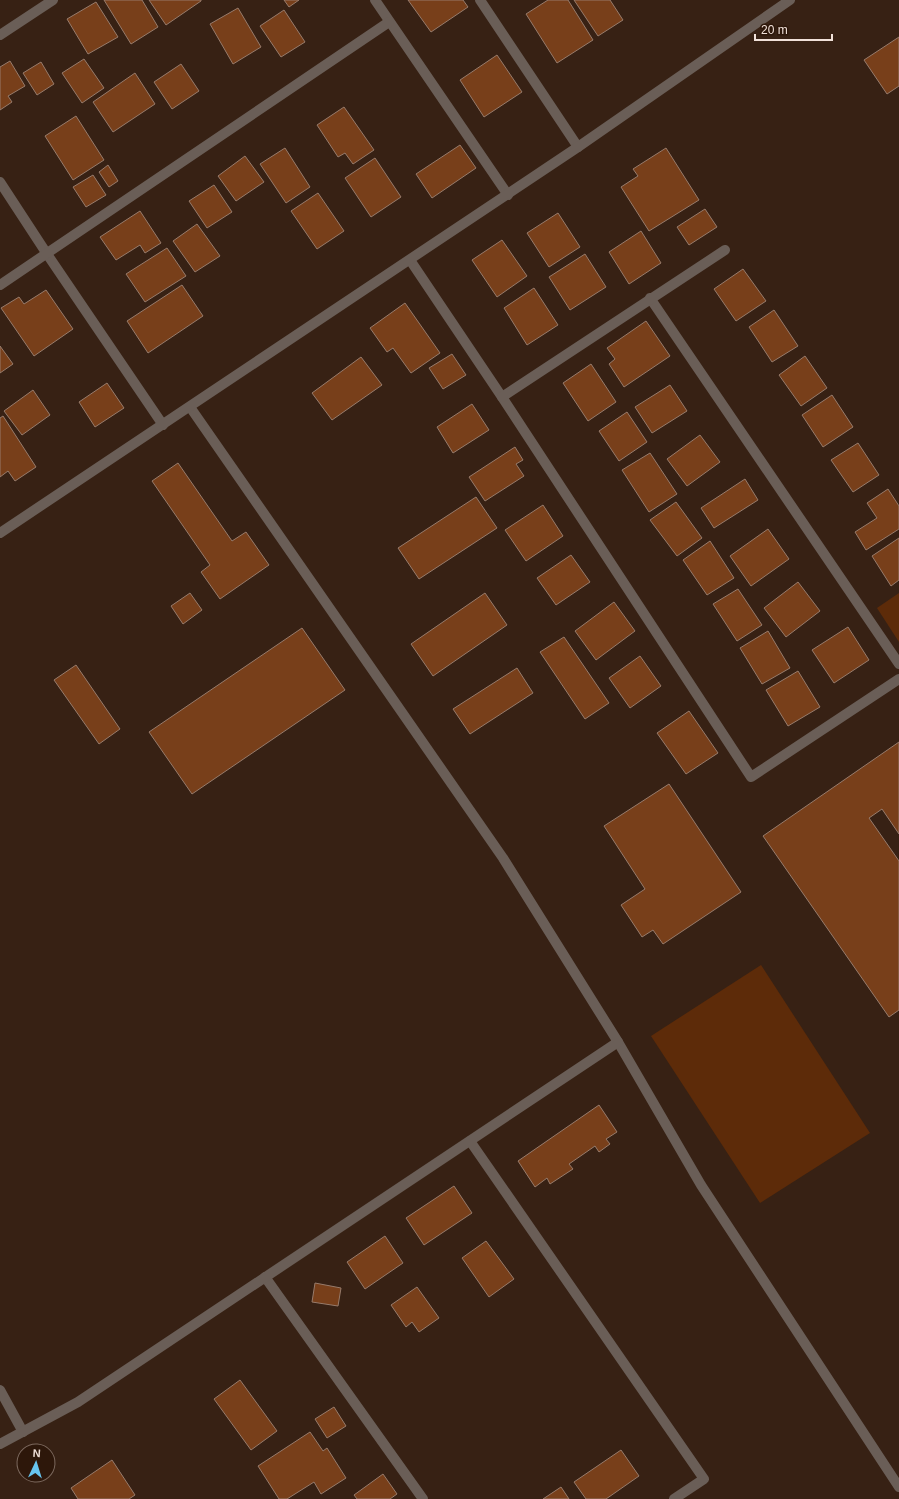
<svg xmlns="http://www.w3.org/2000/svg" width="899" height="1499" viewBox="0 0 899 1499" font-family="Helvetica,sans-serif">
<rect width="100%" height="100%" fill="#372114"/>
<g fill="#5d2b09">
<path d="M 899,593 L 899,642 L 877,608 Z"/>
<path d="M 761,965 L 870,1133 L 760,1203 L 651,1036 Z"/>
</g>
<g fill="#783f1a" stroke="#977b6b">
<path d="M 104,0 L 142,0 L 158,27 L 131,44 Z"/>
<path d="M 149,0 L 201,0 L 201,1 L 166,25 Z"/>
<path d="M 284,0 L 299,0 L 289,7 Z"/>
<path d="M 408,0 L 463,0 L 468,7 L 431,32 Z"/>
<path d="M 548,0 L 568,0 L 593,40 L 557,63 L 526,14 Z"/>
<path d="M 574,0 L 610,0 L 623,20 L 598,36 Z"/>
<path d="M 96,2 L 118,37 L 88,54 L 67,19 Z"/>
<path d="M 238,8 L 261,47 L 233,64 L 210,24 Z"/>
<path d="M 284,10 L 305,42 L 281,57 L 260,26 Z"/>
<path d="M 899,37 L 899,86 L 887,94 L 864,60 Z"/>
<path d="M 497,55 L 522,92 L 484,117 L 460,80 Z"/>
<path d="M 84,59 L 104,88 L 82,103 L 62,73 Z"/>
<path d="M 10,61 L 25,86 L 8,96 L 12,102 L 0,110 L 0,67 Z"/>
<path d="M 41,62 L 54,84 L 37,95 L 23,73 Z"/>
<path d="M 181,64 L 199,91 L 172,109 L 154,82 Z"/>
<path d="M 135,73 L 155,104 L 113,132 L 93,102 Z"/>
<path d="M 344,107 L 374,150 L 353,164 L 345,153 L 338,157 L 317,125 Z"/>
<path d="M 76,116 L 104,160 L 73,180 L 45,136 Z"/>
<path d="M 460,145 L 476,168 L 432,198 L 416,174 Z"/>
<path d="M 285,148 L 310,187 L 286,203 L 260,164 Z"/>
<path d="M 666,148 L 699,200 L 649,231 L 621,187 L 638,176 L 633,169 Z"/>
<path d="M 245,156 L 264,182 L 236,201 L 218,176 Z"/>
<path d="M 375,158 L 401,197 L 371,217 L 345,178 Z"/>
<path d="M 108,165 L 118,181 L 109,187 L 99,172 Z"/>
<path d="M 93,175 L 106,195 L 86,207 L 73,187 Z"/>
<path d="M 214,185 L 232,212 L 207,228 L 189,201 Z"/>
<path d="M 318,193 L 344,231 L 317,249 L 291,211 Z"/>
<path d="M 705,209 L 717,227 L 689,245 L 677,227 Z"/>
<path d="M 140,211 L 161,243 L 145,253 L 140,245 L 116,260 L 100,237 Z"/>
<path d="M 558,213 L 580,247 L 549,267 L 527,233 Z"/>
<path d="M 197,224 L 220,256 L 195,272 L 173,241 Z"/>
<path d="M 641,231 L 661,263 L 629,284 L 609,252 Z"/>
<path d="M 502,240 L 527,276 L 497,297 L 472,260 Z"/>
<path d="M 167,248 L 186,276 L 145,302 L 126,274 Z"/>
<path d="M 585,254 L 606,287 L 570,310 L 549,277 Z"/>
<path d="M 743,269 L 766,301 L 736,321 L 714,289 Z"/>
<path d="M 182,285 L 203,316 L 148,353 L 127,321 Z"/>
<path d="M 534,288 L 558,325 L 527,345 L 504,308 Z"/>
<path d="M 46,290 L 73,329 L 34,356 L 1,308 L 19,297 L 24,304 Z"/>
<path d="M 405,303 L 440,353 L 411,373 L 393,348 L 387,352 L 370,328 Z"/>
<path d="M 774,310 L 798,346 L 772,362 L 749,327 Z"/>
<path d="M 646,321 L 670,356 L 624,387 L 609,364 L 615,359 L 607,348 Z"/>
<path d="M 0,346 L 13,364 L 0,373 Z"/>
<path d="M 452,354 L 466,375 L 443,389 L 429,368 Z"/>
<path d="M 805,356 L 827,388 L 801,406 L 779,375 Z"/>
<path d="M 361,357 L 382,385 L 332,420 L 312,393 Z"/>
<path d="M 591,364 L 616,402 L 588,421 L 563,383 Z"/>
<path d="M 107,383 L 124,408 L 95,427 L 79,402 Z"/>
<path d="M 670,385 L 687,411 L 652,433 L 635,407 Z"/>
<path d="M 33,390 L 50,415 L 22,435 L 4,411 Z"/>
<path d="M 832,395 L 853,427 L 823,447 L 802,415 Z"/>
<path d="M 472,404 L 489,430 L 453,453 L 437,427 Z"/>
<path d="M 627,412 L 647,442 L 619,461 L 599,431 Z"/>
<path d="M 3,416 L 36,467 L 15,481 L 8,471 L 0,477 L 0,418 Z"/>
<path d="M 700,435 L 720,462 L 687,486 L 667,459 Z"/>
<path d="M 858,443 L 879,475 L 853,492 L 831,460 Z"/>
<path d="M 515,447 L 523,460 L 516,464 L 524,476 L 485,501 L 469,477 Z"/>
<path d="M 650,453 L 677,494 L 649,512 L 622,470 Z"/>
<path d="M 178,463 L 232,541 L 246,532 L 269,565 L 220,599 L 201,572 L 210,565 L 152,481 Z"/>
<path d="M 745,479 L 758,500 L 714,528 L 701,508 Z"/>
<path d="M 888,489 L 899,506 L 899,529 L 866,550 L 855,532 L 877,518 L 867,503 Z"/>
<path d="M 476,497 L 497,528 L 419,579 L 398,548 Z"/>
<path d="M 676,502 L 702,538 L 677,556 L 650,520 Z"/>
<path d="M 543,505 L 563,536 L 526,561 L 505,530 Z"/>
<path d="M 768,529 L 789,559 L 751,586 L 730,556 Z"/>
<path d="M 899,538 L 899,580 L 891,586 L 872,556 Z"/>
<path d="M 710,541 L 734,578 L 707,595 L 683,560 Z"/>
<path d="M 571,555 L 590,582 L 556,605 L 537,578 Z"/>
<path d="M 798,582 L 820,611 L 786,637 L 764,608 Z"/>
<path d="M 738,589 L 762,625 L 737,641 L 713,604 Z"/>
<path d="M 190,593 L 202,610 L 183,624 L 171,606 Z"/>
<path d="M 485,593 L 507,625 L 433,676 L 411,644 Z"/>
<path d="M 614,602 L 635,631 L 596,660 L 575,631 Z"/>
<path d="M 848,627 L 869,660 L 834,683 L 812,650 Z"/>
<path d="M 302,628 L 345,690 L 192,794 L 149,732 Z"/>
<path d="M 768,631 L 790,668 L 762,684 L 740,648 Z"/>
<path d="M 564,637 L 609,703 L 585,719 L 540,652 Z"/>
<path d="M 640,656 L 661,686 L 630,708 L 609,678 Z"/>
<path d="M 76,665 L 120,729 L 99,744 L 54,680 Z"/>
<path d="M 517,668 L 533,693 L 470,734 L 453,709 Z"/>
<path d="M 798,671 L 820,707 L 788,726 L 766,690 Z"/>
<path d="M 689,711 L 718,753 L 686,774 L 657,733 Z"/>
<path d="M 899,742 L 899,834 L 882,809 L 869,818 L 899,861 L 899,1010 L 889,1017 L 763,836 Z"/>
<path d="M 669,784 L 741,892 L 663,944 L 653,930 L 642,937 L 621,905 L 645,889 L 604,826 Z"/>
<path d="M 599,1105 L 617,1132 L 606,1139 L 610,1144 L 599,1152 L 595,1146 L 569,1164 L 573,1169 L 550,1184 L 547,1178 L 535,1187 L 518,1161 Z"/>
<path d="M 454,1186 L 472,1213 L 424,1245 L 406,1218 Z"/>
<path d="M 385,1236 L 403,1263 L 365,1289 L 347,1262 Z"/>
<path d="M 486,1241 L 514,1279 L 489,1297 L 462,1258 Z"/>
<path d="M 315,1283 L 341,1288 L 338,1306 L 312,1302 Z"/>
<path d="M 417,1287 L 439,1318 L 419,1332 L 412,1322 L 406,1327 L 391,1305 Z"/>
<path d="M 240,1380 L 277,1431 L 251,1450 L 214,1399 Z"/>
<path d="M 334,1407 L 346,1426 L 327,1438 L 315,1419 Z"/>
<path d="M 310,1432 L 323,1451 L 327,1448 L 346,1478 L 321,1494 L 314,1482 L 287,1499 L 279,1499 L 258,1466 Z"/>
<path d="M 621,1450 L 639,1476 L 606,1499 L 586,1499 L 574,1482 Z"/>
<path d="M 112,1460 L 135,1495 L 129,1499 L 78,1499 L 71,1488 Z"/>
<path d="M 383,1474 L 397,1494 L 390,1499 L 357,1499 L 354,1495 Z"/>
<path d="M 561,1487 L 569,1499 L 543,1499 Z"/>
</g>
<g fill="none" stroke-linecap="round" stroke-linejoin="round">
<g stroke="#6a5e57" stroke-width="10">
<path d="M 375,0 L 508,195"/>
<path d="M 480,0 L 578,147"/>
<path d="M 0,35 L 53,0"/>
<path d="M 0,182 L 47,254 L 163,425"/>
<path d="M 410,260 L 502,397 L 751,777 L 899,679"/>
<path d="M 0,285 L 389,22"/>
<path d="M 650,298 L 899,664"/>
<path d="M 502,397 L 725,250"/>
<path d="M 618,1042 L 701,1185 L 899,1487"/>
<path d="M 470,1141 L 704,1479 L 674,1499"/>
<path d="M 265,1277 L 423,1499"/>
<path d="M 0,1390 L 23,1432"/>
<path d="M 0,1444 L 78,1402 L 618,1042 L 503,858 L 190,407"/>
</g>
<path stroke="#6a5e57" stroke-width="10" d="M 0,533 L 578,147 L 790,0"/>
</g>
<g transform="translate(36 1463) rotate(4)"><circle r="19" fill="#2d170a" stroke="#7b685d"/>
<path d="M0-3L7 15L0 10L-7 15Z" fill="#67c4ef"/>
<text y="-6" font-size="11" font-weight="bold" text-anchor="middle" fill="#f1e1d9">N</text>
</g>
<path d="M755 34v6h77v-6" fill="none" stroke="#f1e1d9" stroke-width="2"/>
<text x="761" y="34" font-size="12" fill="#f1e1d9" stroke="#2d170a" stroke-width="3" paint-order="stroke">20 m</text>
</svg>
